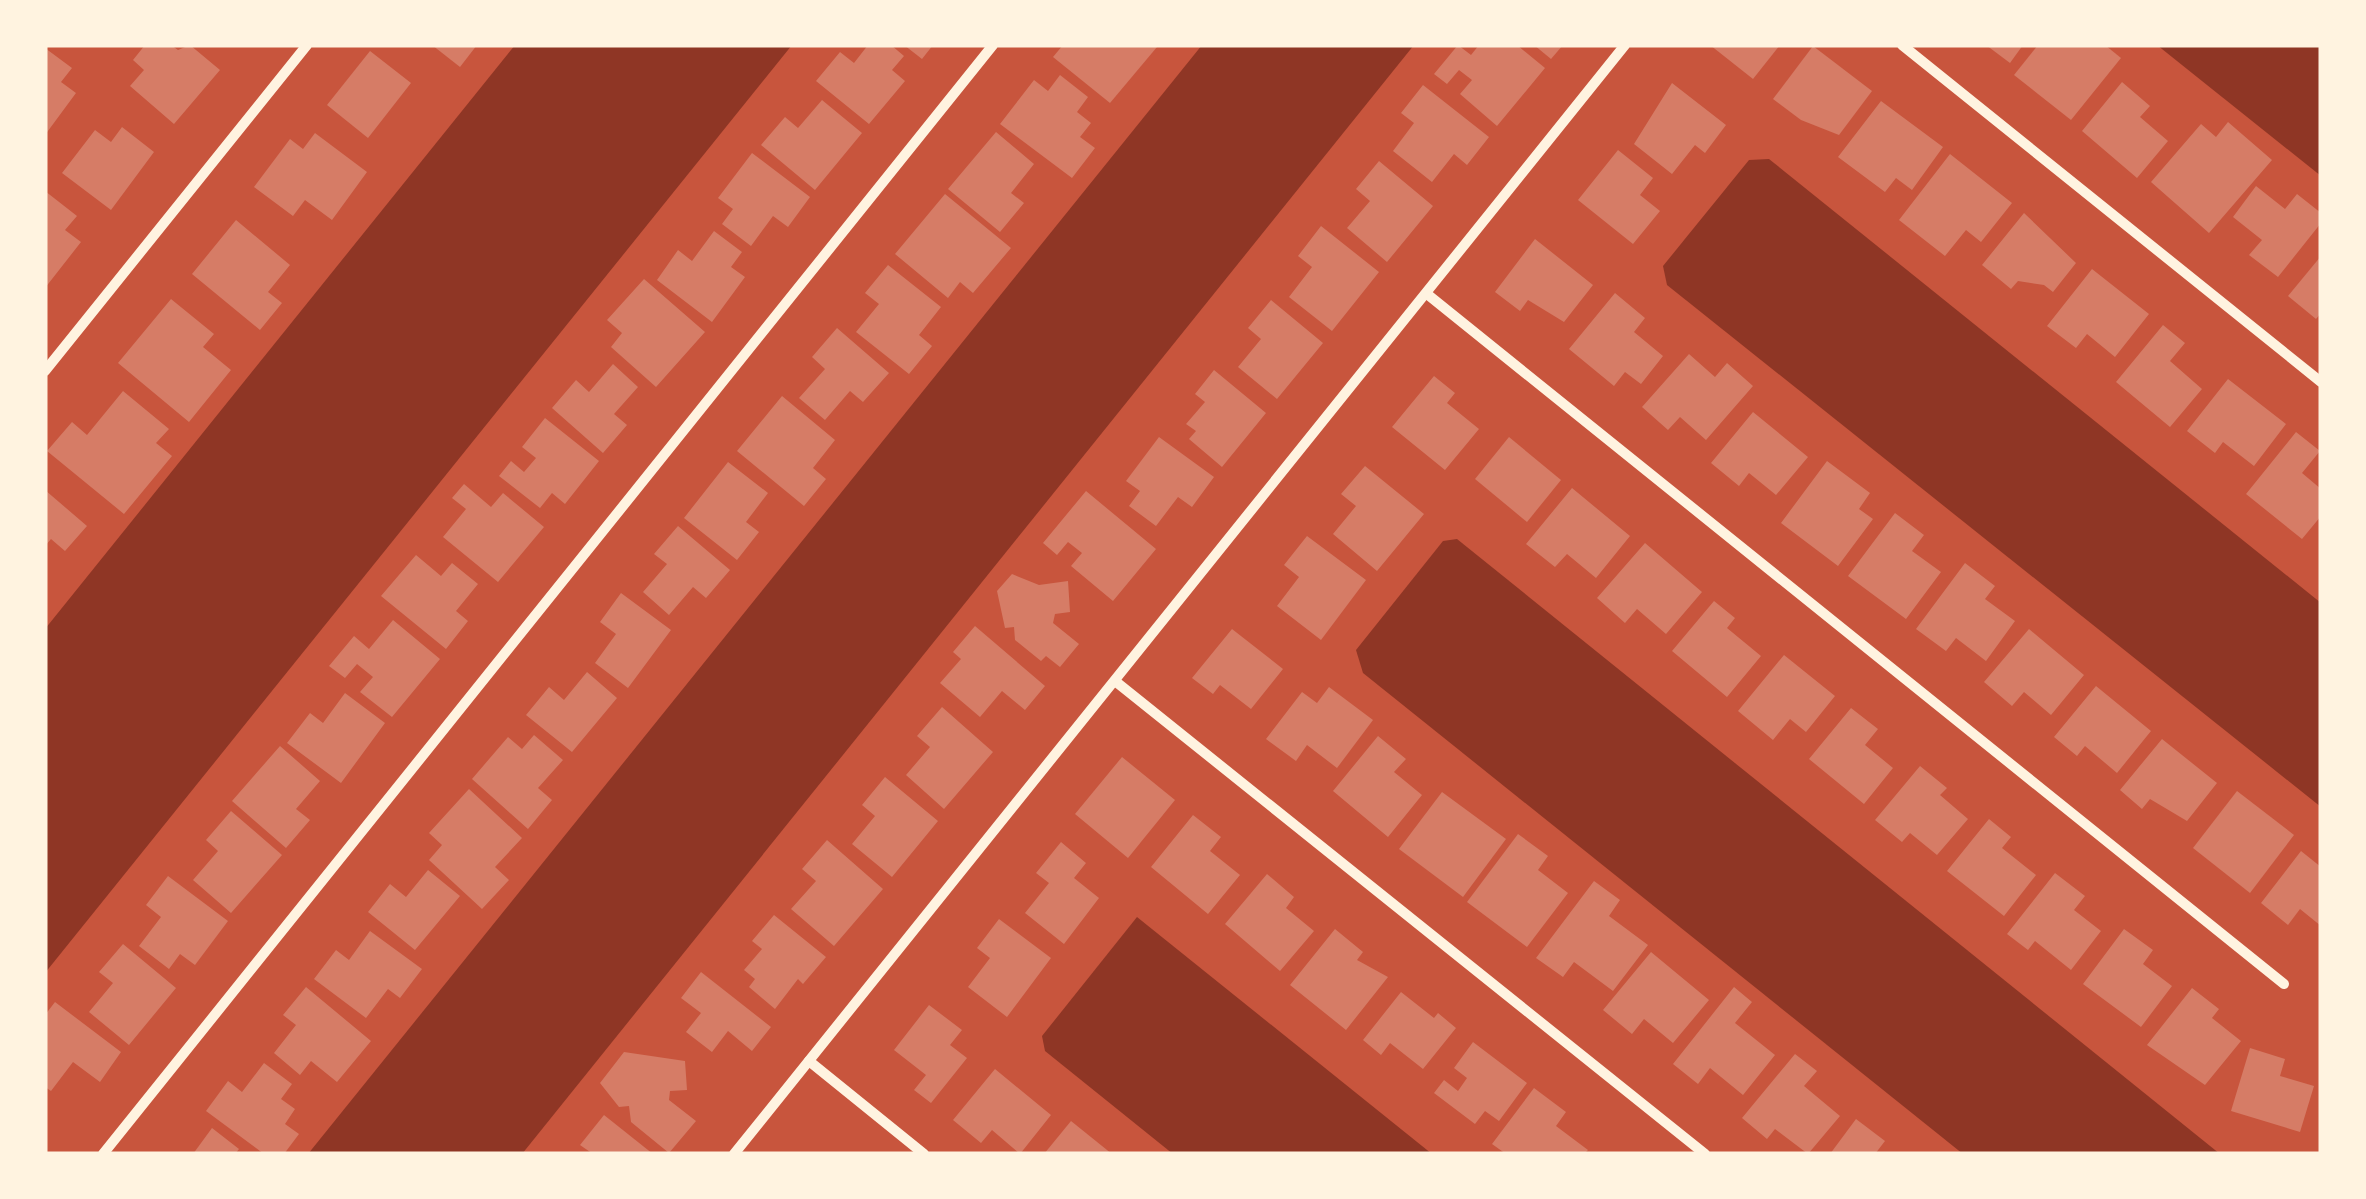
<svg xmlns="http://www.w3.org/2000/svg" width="2366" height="1199" viewBox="0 0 2366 1199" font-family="Barlow,sans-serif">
<rect width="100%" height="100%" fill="#c8553d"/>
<g fill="#8f3625">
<path d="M 515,45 L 792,45 L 45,973 L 45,629 Z"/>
<path d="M 1202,45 L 1414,45 L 522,1154 L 308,1154 Z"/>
<path d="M 2157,45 L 2321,45 L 2321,176 Z"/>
<path d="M 1769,159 L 2321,603 L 2321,807 L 1667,285 L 1663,266 L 1749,160 Z"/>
<path d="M 1457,539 L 2220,1154 L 1963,1154 L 1363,673 L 1356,650 L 1443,541 Z"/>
<path d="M 1137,917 L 1432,1154 L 1173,1154 L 1045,1051 L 1042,1036 Z"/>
</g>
<g fill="#d67c66">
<path d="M 145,45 L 171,45 L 178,50 L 190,45 L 220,70 L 174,124 L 130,86 L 144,70 L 133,60 Z"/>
<path d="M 432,45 L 477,45 L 460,67 Z"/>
<path d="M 868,45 L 891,45 L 904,56 L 892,70 L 905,81 L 869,124 L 816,81 L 840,52 L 854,63 Z"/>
<path d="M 904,45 L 933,45 L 922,59 Z"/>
<path d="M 1063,45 L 1154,45 L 1157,47 L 1110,103 L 1053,57 Z"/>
<path d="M 1458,45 L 1471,55 L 1479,45 L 1517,45 L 1545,68 L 1497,126 L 1460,94 L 1472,80 L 1459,70 L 1447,84 L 1434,74 Z"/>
<path d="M 1534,45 L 1563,45 L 1551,59 Z"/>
<path d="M 1710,45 L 1780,45 L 1753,79 Z"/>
<path d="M 1986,45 L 2023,45 L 2010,63 Z"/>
<path d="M 2038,45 L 2105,45 L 2121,58 L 2071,120 L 2014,75 Z"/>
<path d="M 1813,46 L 1872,91 L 1839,135 L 1801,120 L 1773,99 Z"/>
<path d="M 45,48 L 72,68 L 61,82 L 76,93 L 45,135 Z"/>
<path d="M 370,51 L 411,83 L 368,138 L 327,105 Z"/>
<path d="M 1060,75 L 1088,97 L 1077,112 L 1091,123 L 1080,137 L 1095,148 L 1072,178 L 1000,124 L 1034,80 L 1048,91 Z"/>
<path d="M 2122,82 L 2150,106 L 2140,117 L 2168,141 L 2137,178 L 2082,131 Z"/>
<path d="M 1672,83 L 1726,125 L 1705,153 L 1695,145 L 1672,174 L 1634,144 Z"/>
<path d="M 1423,85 L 1489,137 L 1467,165 L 1454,154 L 1432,182 L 1393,151 L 1414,123 L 1401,113 Z"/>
<path d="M 822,100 L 862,133 L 815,190 L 761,145 L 785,117 L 798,128 Z"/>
<path d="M 1881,101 L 1943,147 L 1912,190 L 1896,178 L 1885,192 L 1838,157 Z"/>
<path d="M 2228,122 L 2272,160 L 2209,233 L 2151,182 L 2201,124 L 2216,137 Z"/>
<path d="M 122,127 L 154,152 L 111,210 L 62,173 L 95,130 L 111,142 Z"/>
<path d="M 996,132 L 1034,164 L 1011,193 L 1024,203 L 1000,232 L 948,189 Z"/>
<path d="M 315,133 L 367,172 L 332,220 L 305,200 L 293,216 L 254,187 L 290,139 L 303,149 Z"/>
<path d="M 1618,150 L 1653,178 L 1640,195 L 1660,211 L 1633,244 L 1578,200 Z"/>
<path d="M 752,153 L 810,197 L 788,227 L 773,216 L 751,246 L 722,224 L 733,209 L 718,198 Z"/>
<path d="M 1950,154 L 2012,203 L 1981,242 L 1966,230 L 1945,256 L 1899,220 Z"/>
<path d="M 1379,161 L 1433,206 L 1387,262 L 1347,228 L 1370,201 L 1356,189 Z"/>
<path d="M 2256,186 L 2285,209 L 2297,194 L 2321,213 L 2321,223 L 2278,277 L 2249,255 L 2262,240 L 2233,217 Z"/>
<path d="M 45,191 L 77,216 L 65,230 L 81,242 L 45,288 Z"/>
<path d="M 945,194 L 1011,248 L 973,293 L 960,282 L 948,298 L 895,254 Z"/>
<path d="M 2024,213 L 2076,263 L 2053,292 L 2044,285 L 2018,281 L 2011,289 L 1982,265 Z"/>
<path d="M 236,220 L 290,265 L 268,292 L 282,303 L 260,330 L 192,274 Z"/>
<path d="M 1321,226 L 1379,272 L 1332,331 L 1289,297 L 1312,267 L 1298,256 Z"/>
<path d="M 714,231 L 742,252 L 731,267 L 745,277 L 712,322 L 657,280 L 678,250 L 692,261 Z"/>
<path d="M 1535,239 L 1593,285 L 1564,322 L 1528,300 L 1520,311 L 1495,292 Z"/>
<path d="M 2321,256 L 2321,313 L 2316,319 L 2288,296 Z"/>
<path d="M 888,265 L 941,307 L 919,335 L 932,346 L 909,374 L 856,332 L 879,304 L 865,293 Z"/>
<path d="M 2092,269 L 2149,314 L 2115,357 L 2087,334 L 2076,348 L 2047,326 Z"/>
<path d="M 644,279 L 705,332 L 656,387 L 611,347 L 622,333 L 607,320 Z"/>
<path d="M 1615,293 L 1645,318 L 1634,332 L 1663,356 L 1641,384 L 1625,372 L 1614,386 L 1569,349 Z"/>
<path d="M 171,299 L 214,334 L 203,347 L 231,370 L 189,422 L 118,363 Z"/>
<path d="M 1271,300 L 1323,343 L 1277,399 L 1238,367 L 1261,339 L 1248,328 Z"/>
<path d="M 2163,325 L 2185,343 L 2170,361 L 2202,389 L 2170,427 L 2116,382 Z"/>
<path d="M 837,328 L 889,373 L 863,402 L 850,391 L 825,420 L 799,398 L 825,369 L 812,357 Z"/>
<path d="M 1689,354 L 1715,377 L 1727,363 L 1753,386 L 1706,440 L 1680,417 L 1668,430 L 1642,407 Z"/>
<path d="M 613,364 L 638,387 L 614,414 L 627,425 L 603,453 L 552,408 L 576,380 L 589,392 Z"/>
<path d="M 1214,370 L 1266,413 L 1222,467 L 1189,439 L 1196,431 L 1186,424 L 1205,402 L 1195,394 Z"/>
<path d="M 1434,376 L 1455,393 L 1447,403 L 1479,429 L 1445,470 L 1392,427 Z"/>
<path d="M 2228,379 L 2286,424 L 2254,466 L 2223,442 L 2215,453 L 2187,431 Z"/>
<path d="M 123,391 L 169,429 L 156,443 L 172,456 L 124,514 L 47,451 L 72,422 L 87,435 Z"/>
<path d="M 782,396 L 835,440 L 813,468 L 826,479 L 804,506 L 737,451 Z"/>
<path d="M 1753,412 L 1808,457 L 1776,495 L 1749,473 L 1739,486 L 1711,463 Z"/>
<path d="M 545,418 L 599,461 L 565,504 L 552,493 L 540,508 L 499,476 L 511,461 L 524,472 L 536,458 L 522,447 Z"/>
<path d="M 2296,432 L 2320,451 L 2302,473 L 2321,489 L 2321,516 L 2302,539 L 2246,494 Z"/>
<path d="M 1159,437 L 1214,477 L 1192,507 L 1178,497 L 1156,526 L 1129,506 L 1140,491 L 1126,481 Z"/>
<path d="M 1509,437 L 1561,480 L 1527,522 L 1475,479 Z"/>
<path d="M 1827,461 L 1870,493 L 1859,509 L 1873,519 L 1838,566 L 1781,523 Z"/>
<path d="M 728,462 L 768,493 L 746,522 L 759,532 L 737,560 L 684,518 Z"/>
<path d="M 1365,466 L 1424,514 L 1377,571 L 1333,534 L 1356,506 L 1341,494 Z"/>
<path d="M 464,484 L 491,507 L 503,493 L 544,527 L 498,582 L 443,537 L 466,509 L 452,498 Z"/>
<path d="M 1572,488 L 1630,536 L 1596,578 L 1567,554 L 1555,567 L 1526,544 Z"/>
<path d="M 45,490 L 87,526 L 65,551 L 51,539 L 45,546 Z"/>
<path d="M 1086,491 L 1156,549 L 1113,601 L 1071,566 L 1082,553 L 1068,542 L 1057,555 L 1043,543 Z"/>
<path d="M 1895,513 L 1924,535 L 1912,551 L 1941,572 L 1906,619 L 1848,576 Z"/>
<path d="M 678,526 L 730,570 L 706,598 L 693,587 L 669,615 L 643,592 L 667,564 L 654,554 Z"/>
<path d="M 1307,536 L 1366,580 L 1321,640 L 1277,606 L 1299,577 L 1284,565 Z"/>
<path d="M 1645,543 L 1702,592 L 1666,634 L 1637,609 L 1625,623 L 1597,598 Z"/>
<path d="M 416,555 L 441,576 L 452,563 L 478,584 L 456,611 L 468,621 L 446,649 L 381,596 Z"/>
<path d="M 1965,563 L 1995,586 L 1985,599 L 2015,621 L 1986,661 L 1956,638 L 1946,651 L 1916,629 Z"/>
<path d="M 1012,574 L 1039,585 L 1068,581 L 1070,612 L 1055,614 L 1053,623 L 1079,644 L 1060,667 L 1046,656 L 1041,661 L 1015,640 L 1014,627 L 1005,628 L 997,591 Z"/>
<path d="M 621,593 L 671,630 L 628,688 L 595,663 L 616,634 L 600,622 Z"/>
<path d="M 1714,601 L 1735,618 L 1727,628 L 1761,656 L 1727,697 L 1672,651 Z"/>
<path d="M 393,620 L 440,659 L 392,717 L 360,692 L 373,677 L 357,664 L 345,678 L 329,666 L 354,636 L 369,649 Z"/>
<path d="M 975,626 L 1045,686 L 1025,710 L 1002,691 L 980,717 L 940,683 L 961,659 L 953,652 Z"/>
<path d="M 1232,629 L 1283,669 L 1251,709 L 1220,685 L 1213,694 L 1192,678 Z"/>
<path d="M 2029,629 L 2084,675 L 2051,715 L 2024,692 L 2012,706 L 1984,682 Z"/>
<path d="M 1784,655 L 1835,696 L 1806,732 L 1790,719 L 1773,740 L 1738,711 Z"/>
<path d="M 587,672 L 617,698 L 572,752 L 526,715 L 549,687 L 564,700 Z"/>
<path d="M 2096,686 L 2151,731 L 2117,773 L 2085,746 L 2077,756 L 2054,737 Z"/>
<path d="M 1329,687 L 1373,720 L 1337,768 L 1307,745 L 1296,761 L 1266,739 L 1302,692 L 1317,703 Z"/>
<path d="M 345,693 L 385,723 L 341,783 L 287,743 L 310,713 L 323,723 Z"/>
<path d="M 942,707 L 993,752 L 944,809 L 906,775 L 930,747 L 917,736 Z"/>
<path d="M 1851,708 L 1878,729 L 1865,745 L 1893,768 L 1864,804 L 1809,759 Z"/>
<path d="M 534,735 L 563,760 L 538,788 L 552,800 L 528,829 L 472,779 L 508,737 L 522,749 Z"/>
<path d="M 1378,736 L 1406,759 L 1394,772 L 1422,795 L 1388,837 L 1333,791 Z"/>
<path d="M 2162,739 L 2217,783 L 2187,821 L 2150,799 L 2142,809 L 2120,790 Z"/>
<path d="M 280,746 L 320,781 L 296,809 L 310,820 L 286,848 L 232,801 Z"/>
<path d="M 1122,757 L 1175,800 L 1128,858 L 1075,814 Z"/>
<path d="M 1920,766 L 1947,788 L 1940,795 L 1968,819 L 1937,855 L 1910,833 L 1902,842 L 1875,820 Z"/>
<path d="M 885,777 L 938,821 L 892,877 L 852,844 L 875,816 L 862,805 Z"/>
<path d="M 469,789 L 522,838 L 495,867 L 509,880 L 482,909 L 429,860 L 442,845 L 429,833 Z"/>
<path d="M 2237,791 L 2294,835 L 2250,893 L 2193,848 Z"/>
<path d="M 1442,792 L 1506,839 L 1463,897 L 1399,849 Z"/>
<path d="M 231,811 L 282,855 L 231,913 L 193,880 L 218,851 L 206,840 Z"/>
<path d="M 1193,815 L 1221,837 L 1210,851 L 1240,875 L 1208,914 L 1151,867 Z"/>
<path d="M 1989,819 L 2011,837 L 2002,848 L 2036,875 L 2004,916 L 1947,871 Z"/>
<path d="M 1518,834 L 1548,856 L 1538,870 L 1568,893 L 1527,947 L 1467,902 Z"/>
<path d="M 827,840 L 883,889 L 834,946 L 791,909 L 816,881 L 802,869 Z"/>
<path d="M 1061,842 L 1086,863 L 1074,878 L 1099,898 L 1064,944 L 1025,913 L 1049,883 L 1036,873 Z"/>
<path d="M 2301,851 L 2321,867 L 2321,926 L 2300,909 L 2288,925 L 2261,903 Z"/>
<path d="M 428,870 L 460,896 L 415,950 L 368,912 L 390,884 L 406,897 Z"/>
<path d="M 2055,873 L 2085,896 L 2074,910 L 2101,931 L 2071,970 L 2035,941 L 2028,950 L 2007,934 Z"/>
<path d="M 1267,874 L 1294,897 L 1286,908 L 1314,931 L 1280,971 L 1225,924 Z"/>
<path d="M 168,876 L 228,921 L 195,965 L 180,954 L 169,969 L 139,946 L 161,917 L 146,905 Z"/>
<path d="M 1594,881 L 1620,900 L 1609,916 L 1648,945 L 1613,991 L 1574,962 L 1563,977 L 1536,958 Z"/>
<path d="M 774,915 L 826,957 L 803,984 L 798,979 L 775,1009 L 749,987 L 755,979 L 744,970 L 762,949 L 752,941 Z"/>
<path d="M 999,919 L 1051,958 L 1007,1017 L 968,987 L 990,958 L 977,948 Z"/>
<path d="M 1335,929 L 1363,952 L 1357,960 L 1388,977 L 1346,1030 L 1290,985 Z"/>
<path d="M 2124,929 L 2153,950 L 2143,964 L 2172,986 L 2141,1027 L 2083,984 Z"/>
<path d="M 370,931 L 422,969 L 400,998 L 388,989 L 366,1018 L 314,979 L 336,950 L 349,960 Z"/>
<path d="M 123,944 L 176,988 L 129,1045 L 89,1012 L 113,983 L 99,972 Z"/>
<path d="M 1651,952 L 1709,1000 L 1673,1043 L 1644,1019 L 1632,1034 L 1603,1010 Z"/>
<path d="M 701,972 L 771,1027 L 752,1051 L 728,1031 L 712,1052 L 686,1032 L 701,1013 L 681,998 Z"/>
<path d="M 306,987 L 371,1041 L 337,1082 L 311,1061 L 300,1075 L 274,1053 L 296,1025 L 283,1015 Z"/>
<path d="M 1734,987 L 1752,1002 L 1735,1023 L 1775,1055 L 1743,1095 L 1710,1068 L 1698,1084 L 1673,1064 Z"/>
<path d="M 2192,988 L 2219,1009 L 2212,1018 L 2241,1041 L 2205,1085 L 2147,1045 Z"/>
<path d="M 1401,992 L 1434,1018 L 1438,1013 L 1456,1028 L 1423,1069 L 1390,1043 L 1381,1055 L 1363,1040 Z"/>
<path d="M 55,1002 L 121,1052 L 100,1082 L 73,1062 L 51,1091 L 45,1087 L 45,1015 Z"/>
<path d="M 929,1005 L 962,1030 L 950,1045 L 967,1058 L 931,1103 L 914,1090 L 926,1075 L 894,1050 Z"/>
<path d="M 1473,1042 L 1527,1083 L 1499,1121 L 1485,1111 L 1475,1124 L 1434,1093 L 1444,1080 L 1458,1091 L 1467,1078 L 1454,1068 Z"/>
<path d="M 2250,1048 L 2285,1059 L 2280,1076 L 2314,1086 L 2300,1132 L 2231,1111 Z"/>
<path d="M 624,1052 L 685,1061 L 687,1090 L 670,1091 L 669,1100 L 696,1121 L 669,1153 L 631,1122 L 629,1106 L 619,1107 L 600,1083 Z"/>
<path d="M 1795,1054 L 1817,1071 L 1804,1086 L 1840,1116 L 1808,1154 L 1775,1129 L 1767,1139 L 1742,1118 Z"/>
<path d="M 264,1063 L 292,1084 L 281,1099 L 295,1109 L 285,1124 L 299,1134 L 284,1154 L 264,1154 L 206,1111 L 228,1081 L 242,1092 Z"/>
<path d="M 995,1069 L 1051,1115 L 1020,1154 L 992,1130 L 981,1143 L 953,1120 Z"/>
<path d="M 1534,1088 L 1566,1112 L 1556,1126 L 1588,1150 L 1584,1154 L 1506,1154 L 1492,1144 Z"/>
<path d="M 604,1115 L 653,1154 L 593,1154 L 580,1145 Z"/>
<path d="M 1856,1119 L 1885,1141 L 1875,1154 L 1830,1154 Z"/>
<path d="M 1071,1121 L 1112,1154 L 1044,1154 Z"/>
<path d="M 212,1128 L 239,1149 L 235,1154 L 193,1154 Z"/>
</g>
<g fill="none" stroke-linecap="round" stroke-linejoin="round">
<g stroke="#fff3e0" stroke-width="10">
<path d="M 1902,45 L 2321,382"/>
<path d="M 1427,294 L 2284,984"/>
<path d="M 45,371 L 307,45"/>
<path d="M 1115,681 L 1705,1154"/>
<path d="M 809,1061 L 924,1154"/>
<path d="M 103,1154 L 993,45"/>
<path d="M 734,1154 L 1625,45"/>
</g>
</g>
<rect width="2366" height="1199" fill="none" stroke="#fff3e0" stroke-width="95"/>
</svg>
